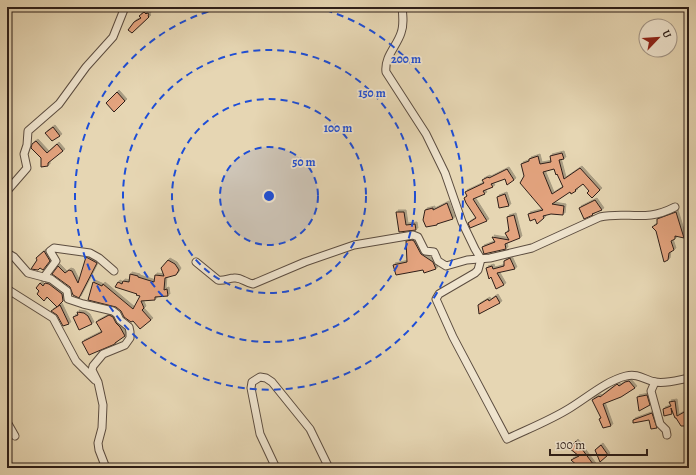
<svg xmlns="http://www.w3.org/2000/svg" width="696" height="475" viewBox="0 0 696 475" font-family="Alegreya,serif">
<defs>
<filter id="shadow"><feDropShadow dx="2" dy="-2" stdDeviation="0" flood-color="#0004"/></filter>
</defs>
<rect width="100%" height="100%" fill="#e6d6b3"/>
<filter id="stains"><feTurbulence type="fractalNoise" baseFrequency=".005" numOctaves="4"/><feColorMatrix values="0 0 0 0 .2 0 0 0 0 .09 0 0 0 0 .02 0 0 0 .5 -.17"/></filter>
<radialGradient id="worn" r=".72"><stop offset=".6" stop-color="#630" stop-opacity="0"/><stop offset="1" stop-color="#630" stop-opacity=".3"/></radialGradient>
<g fill="#e3a37e" stroke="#2e1f19" fill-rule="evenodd" filter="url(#shadow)">
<path d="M 144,12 L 146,14 L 147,13 L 149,14 L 148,16 L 149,17 L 132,33 L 128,30 L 134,22 L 141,18 L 139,16 Z"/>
<path d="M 117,92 L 125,101 L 114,112 L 106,103 Z"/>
<path d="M 53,127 L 60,136 L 52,141 L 45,133 Z"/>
<path d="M 36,141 L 47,153 L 57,144 L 63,151 L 48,163 L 48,166 L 41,167 L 41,158 L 31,148 L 32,144 Z"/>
<path d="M 562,153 L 564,159 L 559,160 L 564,179 L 580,168 L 600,190 L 592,198 L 587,193 L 589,191 L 583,184 L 575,190 L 576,191 L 571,194 L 570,192 L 552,204 L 564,206 L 563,215 L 551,214 L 543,216 L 544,218 L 537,224 L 535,219 L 530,221 L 528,214 L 543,210 L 520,183 L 524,176 L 521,164 L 529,161 L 529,159 L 538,156 L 540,164 L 551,162 L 550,156 ZM 554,169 L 556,175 L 557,174 L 563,187 L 552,194 L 543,172 Z"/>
<path d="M 507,169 L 514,180 L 507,185 L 505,179 L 491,184 L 493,187 L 483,191 L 485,194 L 473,199 L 487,221 L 470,228 L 468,223 L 476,218 L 466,203 L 464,198 L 467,196 L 465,192 L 484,183 L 482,180 L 488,177 L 489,178 Z"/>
<path d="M 505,194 L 509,206 L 499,208 L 497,197 Z"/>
<path d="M 595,200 L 602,210 L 592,214 L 593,215 L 584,219 L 579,208 Z"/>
<path d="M 447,203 L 453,219 L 437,224 L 437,225 L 426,227 L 423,220 L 425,210 L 433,208 L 433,210 Z"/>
<path d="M 396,212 L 404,212 L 406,225 L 415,224 L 416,230 L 399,232 Z"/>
<path d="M 676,212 L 684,238 L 675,236 L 675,239 L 671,241 L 674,250 L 669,253 L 668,260 L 664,262 L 656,231 L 652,227 L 657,224 L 657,219 Z"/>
<path d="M 514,215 L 520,238 L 505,244 L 506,249 L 484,254 L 482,247 L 495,242 L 492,237 L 509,240 L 505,233 L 509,231 L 507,217 Z"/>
<path d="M 412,240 L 414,241 L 421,254 L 433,262 L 436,269 L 424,273 L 423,270 L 396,275 L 393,265 L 407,262 L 406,241 Z"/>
<path d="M 44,251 L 50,261 L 43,270 L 40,268 L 38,270 L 31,269 L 37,260 L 36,258 Z"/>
<path d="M 86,257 L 97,263 L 79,298 L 73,295 L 70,287 L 52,274 L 58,266 L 65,273 L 69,270 L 72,271 L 78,283 Z"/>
<path d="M 510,258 L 515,269 L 497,273 L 504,285 L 496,289 L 491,277 L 489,279 L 486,268 L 492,266 L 493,269 L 504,266 L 504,261 Z"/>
<path d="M 168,260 L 175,264 L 179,270 L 176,275 L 165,278 L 164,290 L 167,289 L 168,296 L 155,297 L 155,300 L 141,301 L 144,308 L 142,310 L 151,320 L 140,329 L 133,321 L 131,322 L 124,317 L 121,311 L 116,307 L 88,300 L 93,282 L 102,286 L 103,284 L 133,309 L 140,296 L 136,295 L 137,294 L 115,287 L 118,282 L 122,284 L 123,281 L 129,282 L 130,274 L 138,276 L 138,277 L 154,282 L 155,275 L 164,276 L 161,268 Z"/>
<path d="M 40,283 L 43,286 L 45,283 L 49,284 L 62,294 L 63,301 L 57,307 L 47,297 L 44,301 L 37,294 L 39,291 L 36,288 Z"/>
<path d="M 496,296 L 500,303 L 479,314 L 478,305 L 488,299 L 489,301 Z"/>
<path d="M 60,305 L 69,324 L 63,326 L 57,315 L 51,311 Z"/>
<path d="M 77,312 L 84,313 L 88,316 L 92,324 L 79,330 L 73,317 L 78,315 Z"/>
<path d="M 109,315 L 113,317 L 116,323 L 120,327 L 125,336 L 115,343 L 115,344 L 89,355 L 82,342 L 102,332 L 96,322 Z"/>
<path d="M 629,381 L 635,388 L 621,397 L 603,404 L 611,426 L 603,428 L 599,419 L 601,418 L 592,400 L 599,396 L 600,397 L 617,384 L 619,386 L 625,382 Z"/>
<path d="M 647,395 L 650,405 L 639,411 L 637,397 Z"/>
<path d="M 675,401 L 677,416 L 688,410 L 689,420 L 684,426 L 681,426 L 676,418 L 675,418 L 671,408 L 672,414 L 664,416 L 663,409 L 671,406 L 669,402 Z"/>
<path d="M 652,413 L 657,428 L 651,429 L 649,420 L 633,423 L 633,420 Z"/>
<path d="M 576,441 L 596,468 L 580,468 L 571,460 L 579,456 L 569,448 Z"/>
<path d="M 601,445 L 608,455 L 600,462 L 595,450 Z"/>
</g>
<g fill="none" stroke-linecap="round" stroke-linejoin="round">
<defs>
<g id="street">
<path d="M 402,7 C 403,16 404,25 401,33 C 397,46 384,57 386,72 L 426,134 L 445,173 L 462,222 L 475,249 L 481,259 L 478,270 L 475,273 L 439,294 L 436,299 L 453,337 L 507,439 C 528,429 551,420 570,408 C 588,397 606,381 626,376 C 638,373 645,380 655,382 C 666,384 678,380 689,378"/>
<path d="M 7,191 L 27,168 L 24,154 L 27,145 L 28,131 L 59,104 L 86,67 L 113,37 L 125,7"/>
<path d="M 7,253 L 14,257 L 28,273 L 51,279 L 67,291 L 68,299 L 83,304 L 113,311 L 117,314 L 120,320 L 129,327 L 130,332 L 130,338 L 125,345 L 103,354 L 93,366 L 92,370 L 98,382 L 103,405 L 102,428 L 98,443 L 99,450 L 106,468"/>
<path d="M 196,262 L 218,280 C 224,281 229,278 234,278 C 241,277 246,283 253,284 L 305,262 L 354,245 L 413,235 L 418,237 L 425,251 L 434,252 L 438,261 L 446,266 L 467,260 L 490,258 L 532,248 L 600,217 C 617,213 634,217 651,215 C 659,214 667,211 675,207"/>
<path d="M 44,277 L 56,261 L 50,251 L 54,248 L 90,253 L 99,258 L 114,271"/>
<path d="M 7,289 L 53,318 L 76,361 L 95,380"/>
<path d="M 655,382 L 651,391 L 660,424 L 666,430 L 667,435"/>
<path d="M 7,422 L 15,436"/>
<path d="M 276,468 L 260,434 L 251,388 L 252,382 L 260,377 L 266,378 L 272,382 L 310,429 L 329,468"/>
</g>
</defs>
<use href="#street" stroke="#5c4d40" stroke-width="9"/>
<use href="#street" stroke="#efe4ce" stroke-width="7"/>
</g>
<circle cx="269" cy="196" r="49" fill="#1d4ed8" fill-opacity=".12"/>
<g fill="none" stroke="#1d4ed8" stroke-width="2" stroke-dasharray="7 5">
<circle cx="269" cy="196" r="49"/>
<circle cx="269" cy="196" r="97"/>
<circle cx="269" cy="196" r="146"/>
<path d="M314 7A194 194 0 1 1 224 7"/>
</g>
<circle cx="269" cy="196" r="6" fill="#1d4ed8" stroke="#efe4ce" stroke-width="2"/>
<g font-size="12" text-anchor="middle" font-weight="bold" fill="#1d4ed8" stroke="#efe4ce" stroke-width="3.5" stroke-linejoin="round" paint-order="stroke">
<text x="406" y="63">200 m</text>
<text x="372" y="97">150 m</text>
<text x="338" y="132">100 m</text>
<text x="304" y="166">50 m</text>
</g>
<rect width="696" height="475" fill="none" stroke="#e6d6b3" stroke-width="24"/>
<rect x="8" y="8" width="680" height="459" fill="none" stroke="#2e1f19" stroke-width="2"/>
<rect x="12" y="12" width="672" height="451" fill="none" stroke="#2e1f19"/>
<g transform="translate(658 38) rotate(65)"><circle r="19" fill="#efe4ce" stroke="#a29586"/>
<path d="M0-3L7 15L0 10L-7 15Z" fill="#8f2418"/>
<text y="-6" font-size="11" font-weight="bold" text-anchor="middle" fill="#2e1f19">U</text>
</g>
<path d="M550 449v6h97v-6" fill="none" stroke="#2e1f19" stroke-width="2"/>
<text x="556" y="449" font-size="12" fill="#2e1f19" stroke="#efe4ce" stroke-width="3" paint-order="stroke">100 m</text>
<rect width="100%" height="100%" filter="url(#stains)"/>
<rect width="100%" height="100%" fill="url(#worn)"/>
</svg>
